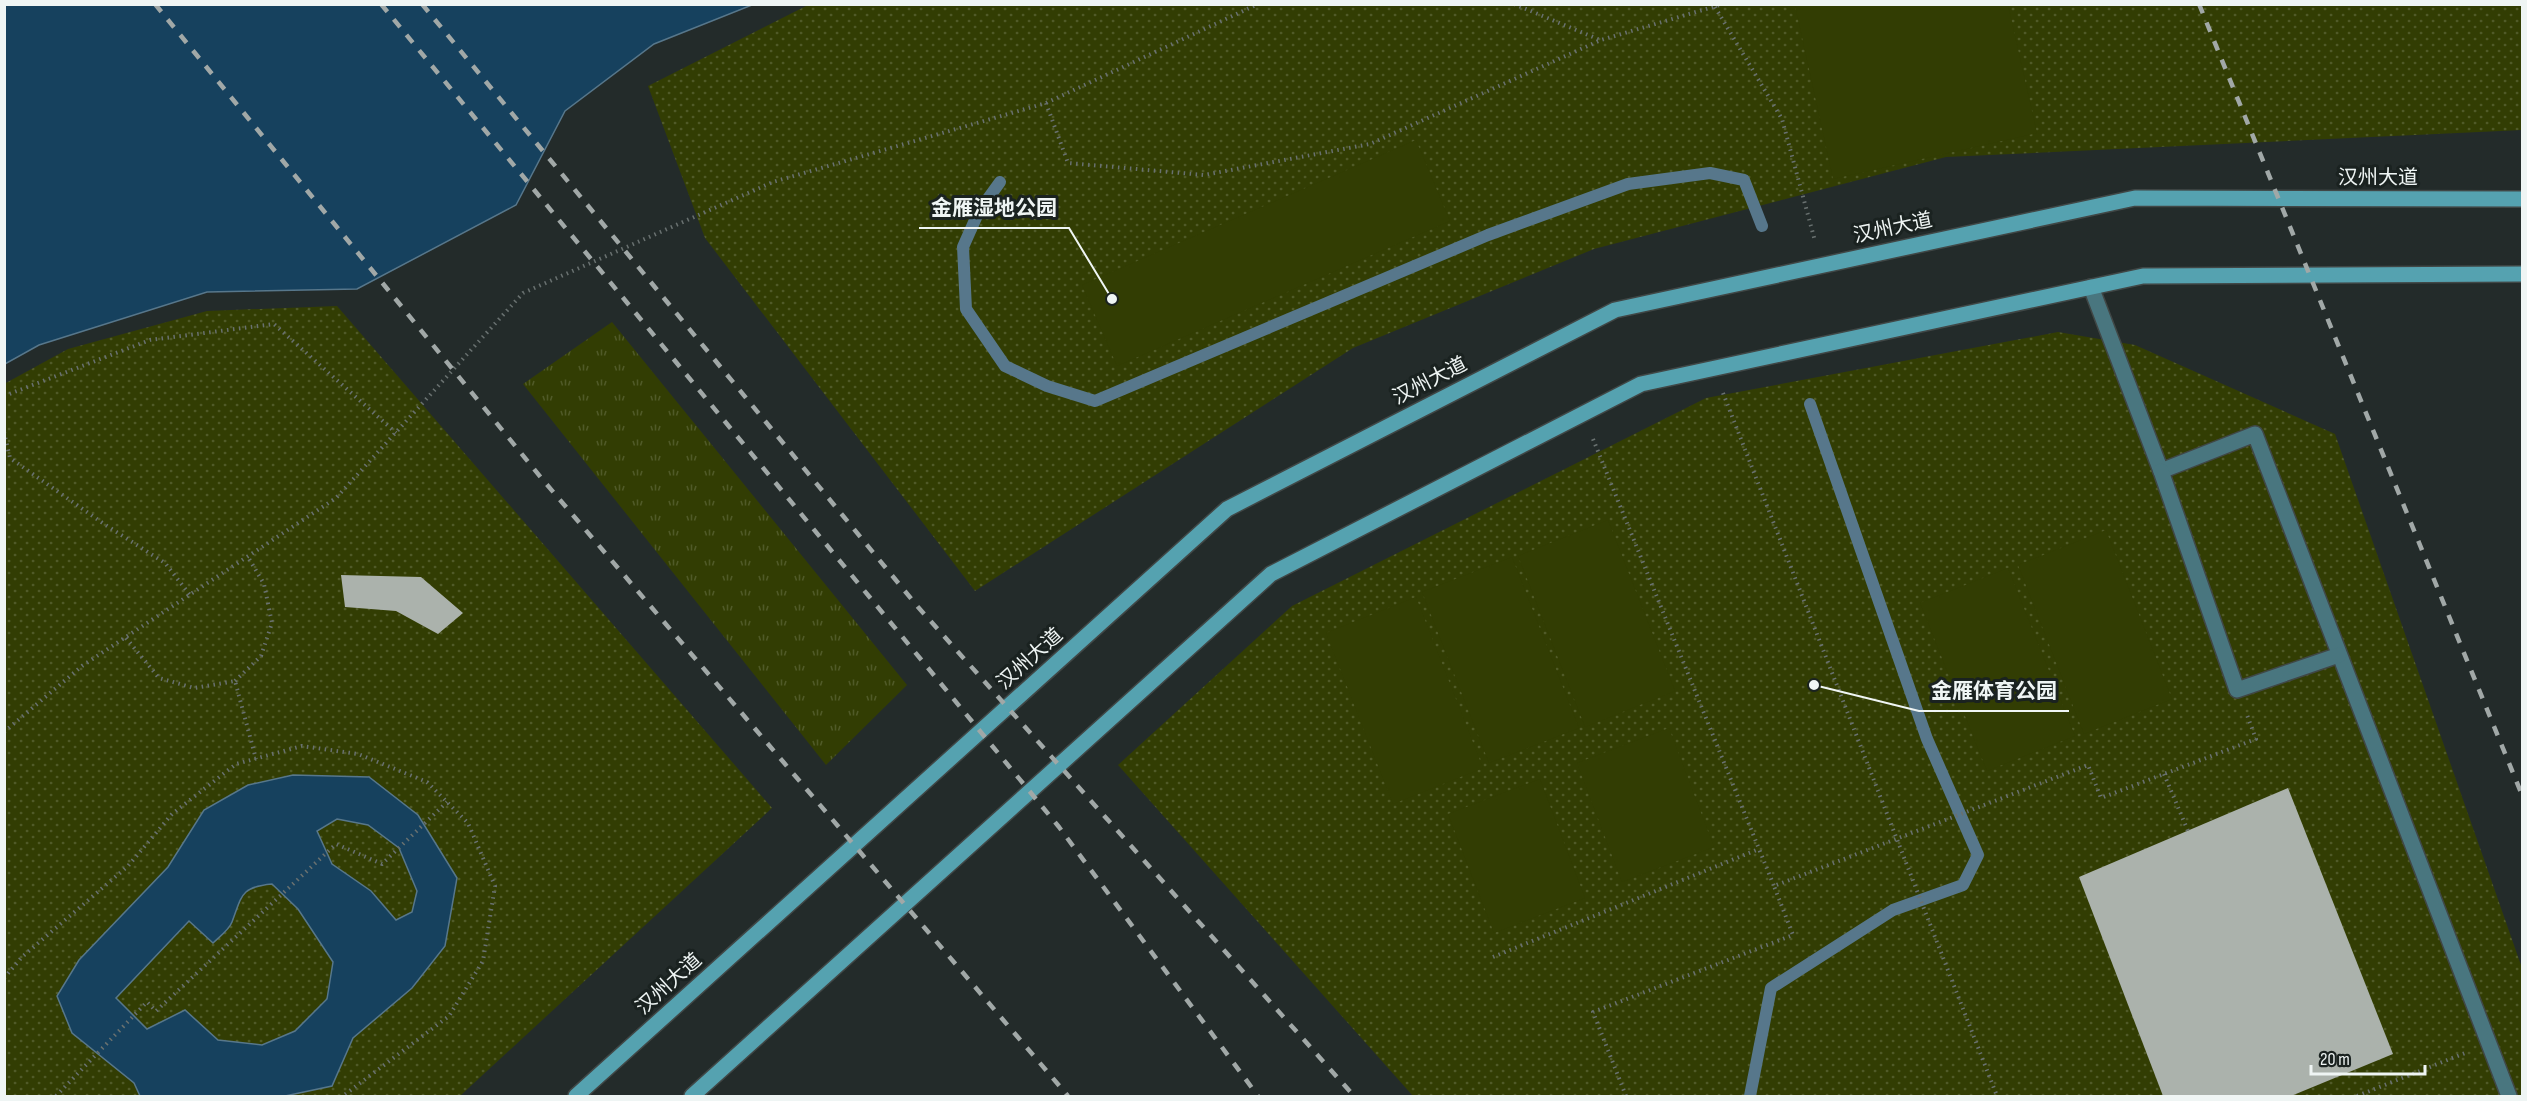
<svg xmlns="http://www.w3.org/2000/svg" width="2527" height="1101" viewBox="0 0 2527 1101" font-family="'Sofia Sans Condensed','Noto Sans SC',sans-serif">
<defs>
<pattern id="grass-tufts" width="24" height="20" patternUnits="userSpaceOnUse" patternTransform="scale(1.5)"><rect width="24" height="20" fill="#323d03"/><path d="M3 7l-1-3M5 7V3M7 7l1-3M15 17l-1-3M17 17v-4M19 17l1-3" fill="none" stroke="#505a28"/></pattern>
<pattern id="park-dots" width="8" height="8" patternUnits="userSpaceOnUse" patternTransform="scale(1.5)"><rect width="8" height="8" fill="#323d03"/><path d="M2 2h.1M6 6h.1" fill="none" stroke="#505a28" stroke-width="1.8" stroke-linecap="round"/></pattern>
</defs>
<rect width="100%" height="100%" fill="#232b2a"/>
<path fill="url(#grass-tufts)" d="M 612,322 L 907,685 L 826,765 L 523,384 Z"/>
<g fill="url(#park-dots)">
<path d="M 810,4 L 2522,5 L 2522,130 L 1946,157 L 1594,249 L 1353,348 L 975,591 L 705,238 L 648,86 Z"/>
<path d="M 337,306 L 772,808 L 460,1096 L 5,1096 L 4,384 L 68,349 L 207,311 Z"/>
<path d="M 2058,332 L 2135,345 L 2335,434 L 2522,968 L 2522,1096 L 1413,1096 L 1118,765 L 1292,606 L 1706,398 Z"/>
</g>
<g fill="#323d03">
<path d="M 1795,5 L 2008,5 L 2037,133 L 1833,179 Z"/>
<path d="M 1416,140 L 1450,221 L 1117,366 L 1082,285 Z"/>
<path d="M 1608,520 L 1675,691 L 1585,727 L 1518,556 Z"/>
<path d="M 2106,530 L 2172,699 L 2084,734 L 2018,565 Z"/>
<path d="M 1512,557 L 1579,728 L 1489,763 L 1422,592 Z"/>
<path d="M 2008,568 L 2075,736 L 1987,771 L 1920,603 Z"/>
<path d="M 1416,597 L 1483,768 L 1393,804 L 1326,633 Z"/>
<path d="M 1669,728 L 1714,847 L 1622,882 L 1577,763 Z"/>
<path d="M 1540,779 L 1585,898 L 1494,933 L 1448,814 Z"/>
</g>
<g fill="#16415e" stroke="#57778b" stroke-width="1.5" fill-rule="evenodd">
<path d="M 5,4 L 752,4 L 752,5 L 654,44 L 565,111 L 516,205 L 357,289 L 207,292 L 39,345 L 5,364 Z"/>
<path d="M 293,775 L 369,777 L 418,815 L 457,878 L 445,946 L 412,988 L 353,1038 L 332,1086 L 285,1096 L 140,1096 L 134,1083 L 72,1033 L 57,996 L 79,960 L 168,867 L 204,810 L 248,785 ZM 337,819 L 368,825 L 399,848 L 417,891 L 412,912 L 396,920 L 371,891 L 332,864 L 317,831 ZM 272,884 L 298,909 L 333,962 L 327,999 L 295,1031 L 262,1045 L 218,1040 L 185,1010 L 147,1029 L 116,998 L 189,921 L 213,943 C 219,937 229,930 232,922 C 242,896 240,887 272,884 Z"/>
</g>
<g fill="none" stroke-linecap="round" stroke-linejoin="round">
<g stroke="#57778b" stroke-width="12">
<path d="M 1000,182 L 979,211 L 963,247 L 966,309 L 1005,366 L 1047,386 L 1095,401 L 1488,235 L 1628,184 L 1710,173 L 1744,180 L 1762,226"/>
<path d="M 1750,1096 L 1771,988 L 1893,910 L 1963,885 L 1978,855 L 1927,739 L 1810,404"/>
</g>
</g>
<g fill="#abb2ac">
<path d="M 341,575 L 421,577 L 463,613 L 438,634 L 396,611 L 345,607 Z"/>
<path d="M 2288,788 L 2393,1054 L 2291,1096 L 2163,1096 L 2079,877 Z"/>
</g>
<g fill="none" stroke-linecap="round" stroke-linejoin="round">
<defs>
<g id="lane">
<path d="M 2091,287 L 2161,471 L 2255,434 L 2509,1096"/>
<path d="M 2161,471 L 2237,690 L 2339,655"/>
</g>
<g id="secondary">
<path d="M 576,1096 L 1227,509 L 1615,310 L 2135,198 L 2522,199"/>
<path d="M 692,1096 L 1271,574 L 1641,384 L 2143,276 L 2522,274"/>
</g>
</defs>
<use href="#lane" stroke="#404746" stroke-width="18"/>
<use href="#secondary" stroke="#404746" stroke-width="18"/>
<g stroke="#697170" stroke-width="4" stroke-dasharray="1.5 4.5" stroke-linecap="butt">
<path d="M 1514,4 L 1600,40"/>
<path d="M 1715,7 L 1782,119 L 1815,241"/>
<path d="M 1046,103 L 1068,163 L 1204,175 L 1370,144 L 1601,40 L 1723,4"/>
<path d="M 1723,393 L 1997,1096"/>
<path d="M 4,396 L 150,340 L 274,324 L 396,433"/>
<path d="M 4,432 L 10,458 L 104,524 L 165,563 L 190,595"/>
<path d="M 1593,439 L 1774,886"/>
<path d="M 126,638 L 159,678 L 194,688 L 235,681 L 256,759"/>
<path d="M 235,681 L 261,656 L 272,623 L 264,584 L 248,557"/>
<path d="M 4,732 L 82,666 L 336,498 L 523,293 L 773,182 L 1046,103 L 1258,4"/>
<path d="M 2164,774 L 2188,831"/>
<path d="M 1493,957 L 1759,849"/>
<path d="M 4,978 L 22,957 L 128,866 L 172,814 L 236,764 L 302,746 L 358,754 L 427,782 L 468,823 L 495,886 L 483,961 L 449,1016 L 343,1096"/>
<path d="M 56,1096 L 147,1002 L 156,1011 L 336,844 L 382,864 L 447,802"/>
<path d="M 1626,1096 L 1593,1012 L 1793,935 L 1774,886 L 2088,765 L 2101,798 L 2256,739 L 2247,715"/>
<path d="M 2357,1096 L 2465,1053"/>
</g>
<use href="#lane" stroke="#49767f" stroke-width="15"/>
<use href="#secondary" stroke="#55a2b0" stroke-width="15"/>
<g stroke="#a1a8a7" stroke-width="4.5" stroke-dasharray="10 10" stroke-linecap="butt">
<path d="M 155,4 L 543,480 L 1068,1096"/>
<path d="M 381,4 L 1059,827 L 1258,1096"/>
<path d="M 422,4 L 918,607 L 1354,1096"/>
<path d="M 2199,4 L 2522,795"/>
</g>
</g>
<g text-anchor="middle" dominant-baseline="central" stroke-width="6" stroke-linejoin="round" paint-order="stroke">
<g font-size="20" fill="#eff5f4" stroke="#1a2220">
<text x="2378" y="178">汉州大道</text>
<text transform="translate(1893 228) rotate(-12)">汉州大道</text>
<text transform="translate(1430 381) rotate(-27)">汉州大道</text>
<text transform="translate(1030 659) rotate(-42)">汉州大道</text>
<text transform="translate(669 984) rotate(-42)">汉州大道</text>
</g>
</g>
<path fill="none" stroke="#eff5f4" stroke-width="2" d="M1112 299L1069 228H919M1814 685L1919 711H2069"/>
<g fill="#eff5f4" stroke="#1a2220" stroke-width="2">
<circle cx="1112" cy="299" r="6"/>
<circle cx="1814" cy="685" r="6"/>
</g>
<g font-size="21" text-anchor="middle" font-weight="bold" fill="#eff5f4" stroke="#1a2220" stroke-width="6" stroke-linejoin="round" paint-order="stroke">
<text x="994" y="215">金雁湿地公园</text>
<text x="1994" y="698">金雁体育公园</text>
</g>
<rect width="2527" height="1101" fill="none" stroke="#eff5f4" stroke-width="12"/>
<path d="M2311 1065v9h114v-9" fill="none" stroke="#eff5f4" stroke-width="3"/>
<text x="2320" y="1065" font-size="18" fill="#eff5f4" stroke="#1a2220" stroke-width="4.5" paint-order="stroke">20 m</text>
</svg>
